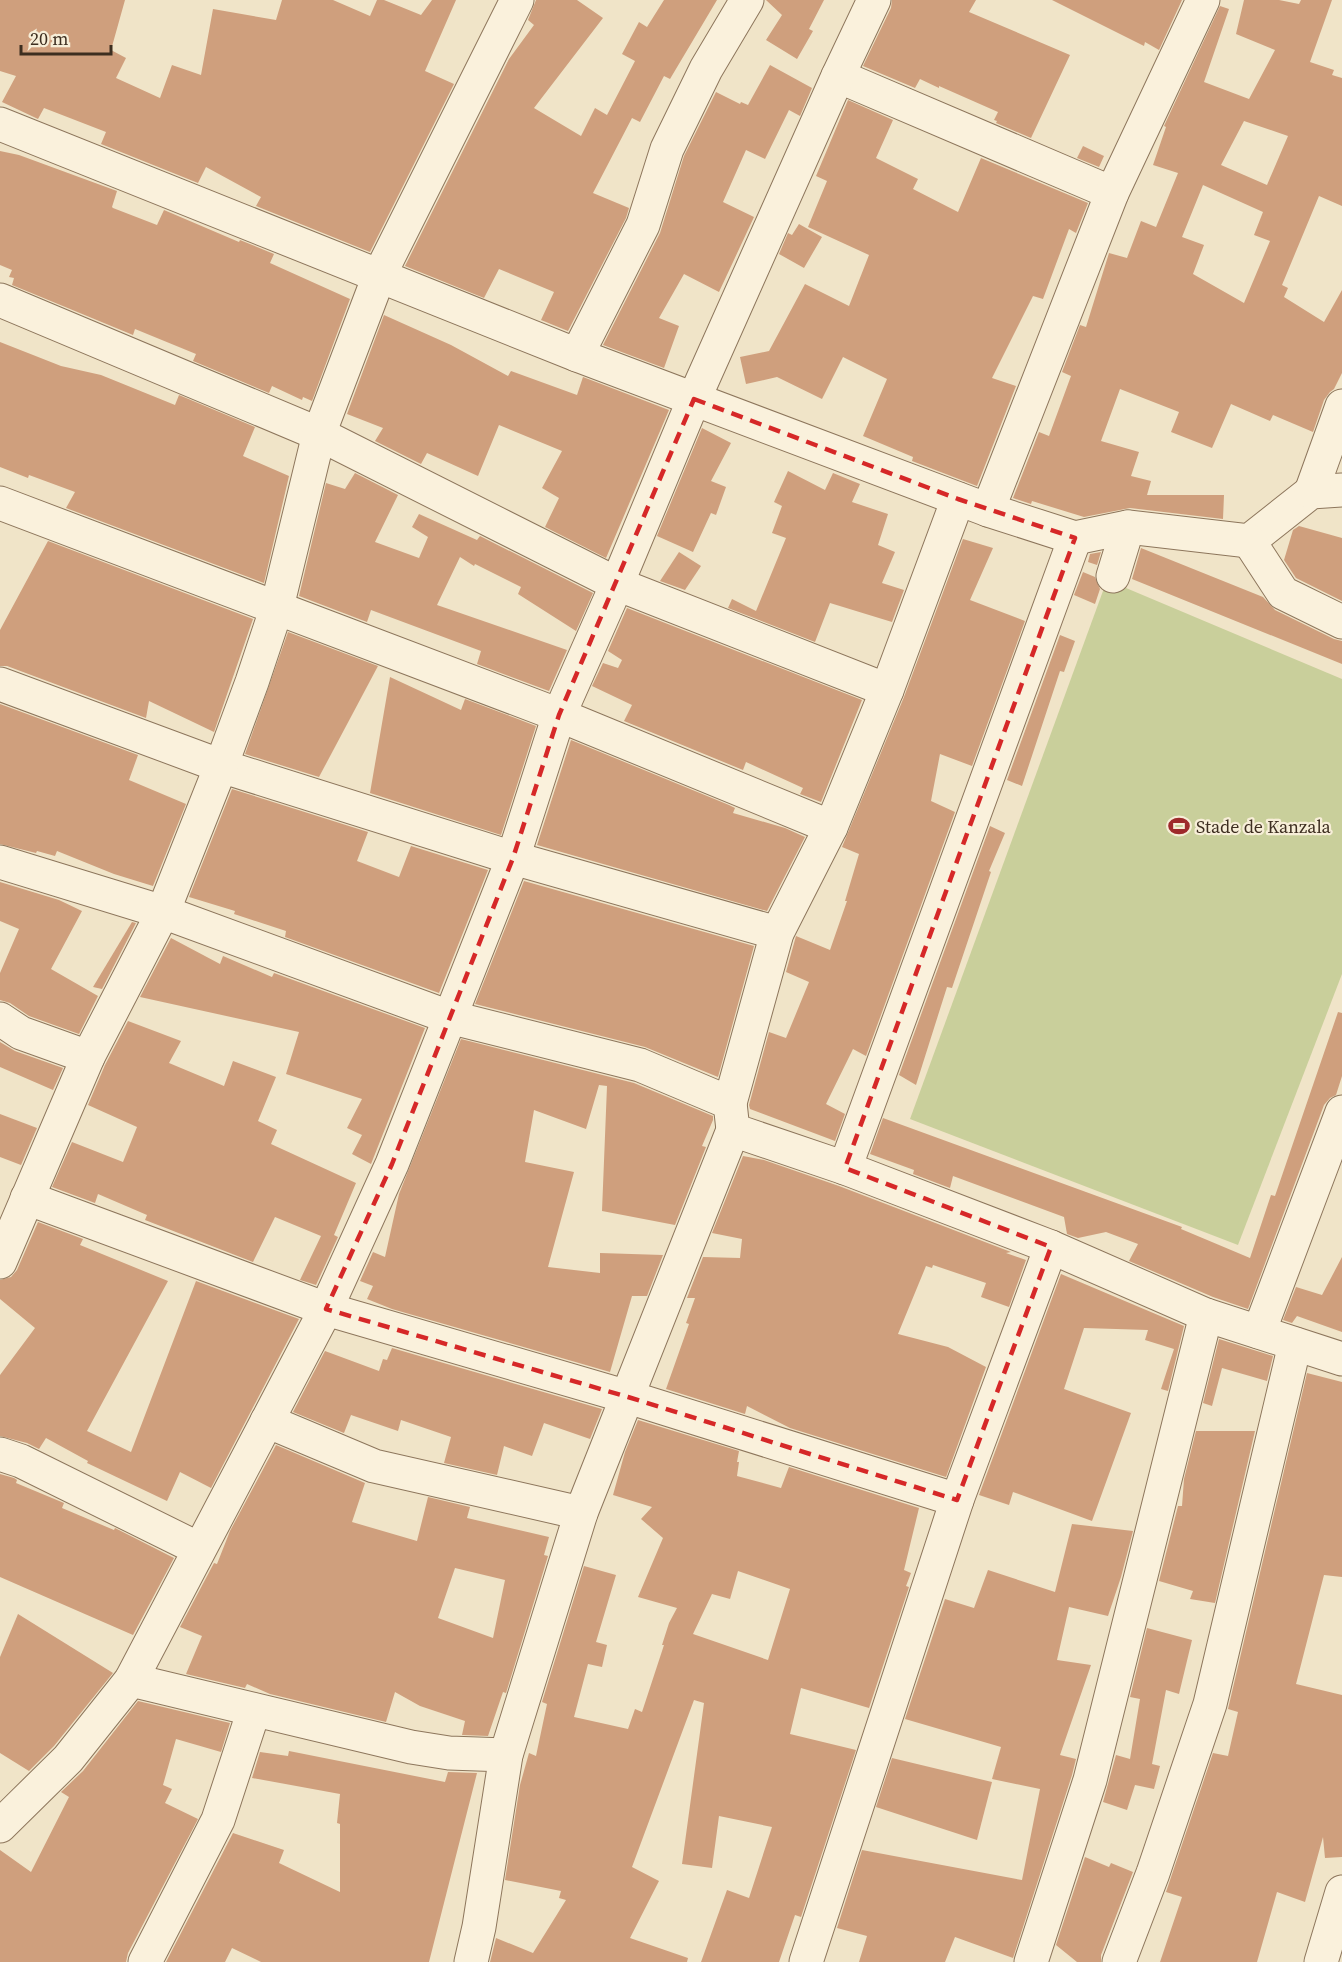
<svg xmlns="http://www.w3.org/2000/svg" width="1342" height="1962" viewBox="0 0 1342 1962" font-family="'Source Serif 4',serif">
<rect width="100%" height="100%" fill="#f0e4c8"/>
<path fill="#c9cf9b" d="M 1107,580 L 1342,679 L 1342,974 L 1238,1245 L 910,1119 Z"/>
<g fill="#cf9f7d" fill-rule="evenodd">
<path d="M 0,0 L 125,0 L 111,50 L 126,58 L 116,78 L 160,98 L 172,65 L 201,75 L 213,9 L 276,20 L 282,0 L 333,0 L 370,16 L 377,0 L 384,0 L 421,15 L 432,0 L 456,0 L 425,71 L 454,84 L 370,252 L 256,206 L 261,197 L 206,167 L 198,183 L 101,144 L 106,132 L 44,108 L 38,119 L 2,102 L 16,76 L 0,71 Z"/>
<path d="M 536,0 L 577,0 L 603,18 L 534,108 L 581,136 L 595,108 L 607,115 L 635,61 L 622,54 L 639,22 L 647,27 L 664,0 L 717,0 L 670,79 L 664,76 L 640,122 L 632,118 L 593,193 L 629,208 L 626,218 L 568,331 L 541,320 L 554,292 L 499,269 L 484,298 L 405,266 L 509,59 L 534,25 L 528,20 Z"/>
<path d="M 766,0 L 824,0 L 809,29 L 813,31 L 797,59 L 766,40 L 782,15 Z"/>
<path d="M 892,0 L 976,0 L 969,12 L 1070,55 L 1031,138 L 996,123 L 997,121 L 994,120 L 998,112 L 939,86 L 939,88 L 920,79 L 915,88 L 863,66 L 891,8 Z"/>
<path d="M 1052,0 L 1182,0 L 1159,50 L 1145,42 L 1144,46 Z"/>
<path d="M 1244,0 L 1279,0 L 1299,4 L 1301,0 L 1332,0 L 1310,62 L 1334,70 L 1332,75 L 1342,78 L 1342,206 L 1319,196 L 1282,285 L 1288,288 L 1284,297 L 1324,322 L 1342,290 L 1342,373 L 1334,389 L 1330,392 L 1324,400 L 1313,432 L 1273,415 L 1270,421 L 1231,404 L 1212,448 L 1171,432 L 1179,412 L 1120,389 L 1101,441 L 1139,452 L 1131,476 L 1151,481 L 1147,495 L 1224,495 L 1223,519 L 1130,508 L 1084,517 L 1032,501 L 1031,504 L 1013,498 L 1039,432 L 1049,436 L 1071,376 L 1062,372 L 1080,325 L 1086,327 L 1109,253 L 1127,258 L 1141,221 L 1156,227 L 1178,173 L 1153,165 L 1166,127 L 1164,126 L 1220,6 L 1229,9 L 1204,82 L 1249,99 L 1275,50 L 1236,34 ZM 1244,121 L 1288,136 L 1267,185 L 1221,165 ZM 1203,185 L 1263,212 L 1254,235 L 1270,241 L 1244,303 L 1193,274 L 1204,245 L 1182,237 Z"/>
<path d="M 770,65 L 812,88 L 800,116 L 789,110 L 765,159 L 746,150 L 723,202 L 754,217 L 719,292 L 684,274 L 659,318 L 679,326 L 664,368 L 603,345 L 660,233 L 684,156 L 716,92 L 740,104 L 741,102 L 748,105 Z"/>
<path d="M 848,100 L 893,120 L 876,158 L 918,179 L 913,189 L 958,212 L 981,158 L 1088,203 L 1076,233 L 1069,229 L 1043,299 L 1033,296 L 992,378 L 1016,386 L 977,486 L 912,461 L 913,457 L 863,436 L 887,379 L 843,357 L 822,399 L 777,377 L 746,384 L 740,357 L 769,351 L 805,284 L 849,306 L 869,255 L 808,227 L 827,181 L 816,176 Z"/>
<path d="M 1083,146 L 1104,156 L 1099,167 L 1077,158 Z"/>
<path d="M 0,151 L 19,155 L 117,191 L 112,207 L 113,208 L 157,225 L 164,210 L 239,242 L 240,240 L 274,254 L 270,263 L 350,299 L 312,401 L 303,397 L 302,400 L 272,386 L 269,393 L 193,361 L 196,354 L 135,329 L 133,335 L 12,285 L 14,278 L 9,277 L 12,270 L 0,265 Z"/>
<path d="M 799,224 L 822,237 L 804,268 L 779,254 L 788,233 L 792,235 Z"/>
<path d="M 384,315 L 451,345 L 508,376 L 511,371 L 577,395 L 583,377 L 669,410 L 606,558 L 545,527 L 559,498 L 542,488 L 562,451 L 499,425 L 478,476 L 427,453 L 421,464 L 375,441 L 383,428 L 347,414 Z"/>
<path d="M 0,342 L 61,366 L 101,375 L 175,405 L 179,395 L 255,427 L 243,456 L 289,476 L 264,583 L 66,508 L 75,492 L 29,475 L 28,478 L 0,467 Z"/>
<path d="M 702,428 L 731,443 L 711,481 L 726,487 L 716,515 L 711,513 L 693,552 L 657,536 Z"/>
<path d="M 788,471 L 825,490 L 833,473 L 860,484 L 852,502 L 888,514 L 878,545 L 895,552 L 882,583 L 904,590 L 892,622 L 830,603 L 815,642 L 728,608 L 732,599 L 756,611 L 786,538 L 772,533 L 782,506 L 774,502 Z"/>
<path d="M 355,473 L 398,495 L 375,542 L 419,558 L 428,537 L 412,527 L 419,514 L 477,540 L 480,536 L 593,593 L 576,631 L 518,594 L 521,587 L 475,564 L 474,566 L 460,557 L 437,605 L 567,650 L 549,691 L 477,664 L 481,651 L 371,610 L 367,622 L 299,596 L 326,483 L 345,489 Z"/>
<path d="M 1299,526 L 1342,538 L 1342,601 L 1296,578 L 1284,560 L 1293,530 Z"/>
<path d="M 963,539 L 993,548 L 970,600 L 1025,621 L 972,766 L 940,754 L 931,801 L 955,812 L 866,1056 L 853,1049 L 826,1104 L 845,1114 L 835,1141 L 750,1109 L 749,1105 L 769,1032 L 786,1038 L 809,982 L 786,972 L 796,936 L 830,950 L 847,901 L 845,901 L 859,854 L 842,847 L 904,697 Z"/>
<path d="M 48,541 L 253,619 L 214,732 L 149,701 L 146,718 L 7,666 L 0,666 L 0,630 Z"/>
<path d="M 1141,548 L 1263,597 L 1275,610 L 1334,639 L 1342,641 L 1342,664 L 1132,579 Z"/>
<path d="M 679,552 L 701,566 L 685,590 L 660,581 Z"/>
<path d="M 1101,552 L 1097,565 L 1088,562 L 1090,554 Z"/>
<path d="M 1083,572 L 1095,577 L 1100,589 L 1095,604 L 1074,595 Z"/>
<path d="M 627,608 L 862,700 L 821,802 L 800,794 L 803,788 L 746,762 L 743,770 L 624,721 L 632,705 L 592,686 L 603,663 L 618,668 L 622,660 L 608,651 Z"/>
<path d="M 288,632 L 378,666 L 319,777 L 245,754 Z"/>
<path d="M 1060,635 L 1075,641 L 1064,672 L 1060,671 L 1022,786 L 1007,780 Z"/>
<path d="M 390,677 L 461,710 L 465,699 L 536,726 L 501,835 L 370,793 Z"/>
<path d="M 0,704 L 138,755 L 129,780 L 186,804 L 153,886 L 114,874 L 57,851 L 55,856 L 37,851 L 36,853 L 0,844 Z"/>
<path d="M 571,740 L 729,805 L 735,808 L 733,813 L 785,828 L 805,837 L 767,911 L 537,845 Z"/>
<path d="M 232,789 L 368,832 L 357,861 L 399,877 L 411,846 L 488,870 L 439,993 L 285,937 L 286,931 L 234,914 L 235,911 L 189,897 Z"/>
<path d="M 990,826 L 1005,833 L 989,871 L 991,872 L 952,988 L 947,987 L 916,1085 L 899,1075 Z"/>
<path d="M 524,881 L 754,946 L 718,1077 L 645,1047 L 475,1004 Z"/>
<path d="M 0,882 L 59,900 L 82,911 L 51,969 L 98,996 L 79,1034 L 29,1016 L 10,1003 L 0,1000 L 0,973 L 19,929 L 0,921 Z"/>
<path d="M 132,922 L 136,923 L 102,989 L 93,987 Z"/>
<path d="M 171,938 L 220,964 L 223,956 L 272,977 L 274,973 L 425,1028 L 371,1164 L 352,1154 L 362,1135 L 347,1128 L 362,1099 L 286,1074 L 299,1032 L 140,997 Z"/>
<path d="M 1338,1012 L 1342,1013 L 1342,1076 L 1336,1095 L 1330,1098 L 1324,1105 L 1248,1309 L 1213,1297 L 1129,1261 L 1138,1244 L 1106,1232 L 1078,1238 L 1067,1234 L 1064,1217 L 953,1176 L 950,1188 L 913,1174 L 914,1170 L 870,1154 L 883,1118 L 1182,1227 L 1181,1229 L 1250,1258 L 1271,1195 L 1275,1196 Z"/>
<path d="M 128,1021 L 181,1041 L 169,1063 L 224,1086 L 233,1061 L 276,1077 L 258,1121 L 277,1130 L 271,1144 L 356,1183 L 334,1235 L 338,1237 L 316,1285 L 300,1280 L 321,1236 L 275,1217 L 253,1262 L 145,1220 L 147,1215 L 98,1194 L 95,1203 L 52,1187 L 72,1142 L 123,1162 L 137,1127 L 88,1105 L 105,1065 Z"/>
<path d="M 461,1039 L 634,1083 L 713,1116 L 713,1120 L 702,1146 L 706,1147 L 675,1225 L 602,1211 L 607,1086 L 599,1085 L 586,1129 L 534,1110 L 525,1162 L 574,1172 L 548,1267 L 600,1273 L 600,1253 L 663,1255 L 647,1296 L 632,1296 L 610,1372 L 392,1309 L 367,1299 L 373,1286 L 360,1281 L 373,1252 L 385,1257 L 399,1194 Z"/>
<path d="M 0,1042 L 15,1051 L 63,1068 L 53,1090 L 0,1067 Z"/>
<path d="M 0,1114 L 37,1128 L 21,1165 L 0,1157 Z"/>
<path d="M 743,1156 L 764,1160 L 839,1186 L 1011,1252 L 1006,1253 L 1026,1260 L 1009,1307 L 981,1297 L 986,1283 L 933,1265 L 932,1268 L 926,1266 L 898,1334 L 948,1347 L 986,1367 L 946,1477 L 790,1428 L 747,1406 L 745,1414 L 666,1389 L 689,1324 L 686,1323 L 695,1298 L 687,1298 L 703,1257 L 740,1258 L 742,1239 L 712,1233 Z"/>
<path d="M 38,1222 L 83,1239 L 80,1245 L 168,1281 L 87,1431 L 131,1452 L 196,1281 L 299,1319 L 211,1488 L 180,1472 L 167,1501 L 87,1463 L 88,1461 L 46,1438 L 39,1449 L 27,1443 L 0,1436 L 0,1375 L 35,1328 L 0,1299 L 0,1280 L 11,1277 L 17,1270 Z"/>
<path d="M 1342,1257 L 1342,1332 L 1297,1316 L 1292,1323 L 1283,1320 L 1296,1287 L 1322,1295 Z"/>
<path d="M 1061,1274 L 1184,1326 L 1168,1391 L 1161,1389 L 1174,1349 L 1145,1340 L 1148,1330 L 1084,1328 L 1064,1389 L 1131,1413 L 1092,1521 L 1013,1492 L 1009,1505 L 979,1495 Z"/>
<path d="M 1219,1339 L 1273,1356 L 1267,1381 L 1222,1368 L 1212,1406 L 1203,1403 Z"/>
<path d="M 392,1348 L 602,1409 L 590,1439 L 544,1423 L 532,1456 L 504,1446 L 497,1475 L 444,1463 L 451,1437 L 401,1420 L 398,1431 L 351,1415 L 344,1433 L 293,1412 L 325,1351 L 379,1371 L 383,1359 L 387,1360 Z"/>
<path d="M 1307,1373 L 1342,1382 L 1342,1577 L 1324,1575 L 1296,1684 L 1342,1695 L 1342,1857 L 1325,1858 L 1323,1837 L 1305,1902 L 1277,1892 L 1257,1962 L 1160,1962 L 1182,1897 L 1166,1892 L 1213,1753 L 1228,1756 L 1238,1712 L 1228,1709 Z"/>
<path d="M 638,1420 L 739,1451 L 737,1462 L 739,1462 L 737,1476 L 781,1488 L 789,1467 L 919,1508 L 904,1570 L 911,1573 L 906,1586 L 909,1587 L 869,1708 L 801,1688 L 790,1734 L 856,1750 L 801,1917 L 795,1915 L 779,1962 L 701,1962 L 727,1890 L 749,1898 L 772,1827 L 719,1816 L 712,1868 L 682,1864 L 704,1703 L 694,1700 L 632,1867 L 659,1881 L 630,1938 L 688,1958 L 687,1962 L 490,1962 L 496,1938 L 533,1953 L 566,1900 L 559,1898 L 561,1891 L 505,1880 L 520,1785 L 529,1753 L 536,1756 L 547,1704 L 542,1702 L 584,1566 L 616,1575 L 596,1642 L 607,1645 L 602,1667 L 588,1664 L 574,1717 L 628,1729 L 635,1709 L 642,1712 L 664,1645 L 662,1645 L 669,1623 L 677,1608 L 638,1597 L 663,1538 L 641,1519 L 652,1507 L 613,1495 L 625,1452 ZM 738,1571 L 790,1589 L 768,1660 L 693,1634 L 712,1594 L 730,1599 Z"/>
<path d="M 1196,1431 L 1255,1431 L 1215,1603 L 1190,1599 L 1193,1591 L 1159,1581 L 1178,1506 L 1182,1506 L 1184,1479 Z"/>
<path d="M 276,1445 L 365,1483 L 352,1522 L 417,1541 L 428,1497 L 470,1507 L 467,1518 L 549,1537 L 544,1555 L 548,1556 L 506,1693 L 503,1692 L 488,1736 L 462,1735 L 465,1721 L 420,1706 L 395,1692 L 386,1722 L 270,1694 L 247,1684 L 245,1688 L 186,1674 L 202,1636 L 180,1627 L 214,1563 L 217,1564 L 230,1531 ZM 455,1568 L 505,1580 L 493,1638 L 438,1618 Z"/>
<path d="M 0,1474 L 14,1478 L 17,1480 L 16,1483 L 64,1503 L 62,1508 L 114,1530 L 115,1528 L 174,1558 L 133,1635 L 0,1577 Z"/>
<path d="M 1072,1524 L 1133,1531 L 1121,1577 L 1108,1616 L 1069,1607 L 1057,1660 L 1091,1665 L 1060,1755 L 1076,1759 L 1072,1775 L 1013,1958 L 955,1937 L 945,1962 L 859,1962 L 867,1936 L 837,1928 L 862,1850 L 1022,1880 L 1040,1789 L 992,1779 L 1001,1747 L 905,1719 L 945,1599 L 974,1608 L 988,1570 L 1055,1592 Z"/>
<path d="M 18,1614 L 113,1673 L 54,1746 L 29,1771 L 0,1753 L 0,1657 Z"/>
<path d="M 1147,1628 L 1192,1640 L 1179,1694 L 1166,1690 L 1152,1764 L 1160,1766 L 1154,1789 L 1135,1785 L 1127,1810 L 1103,1802 L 1116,1755 L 1130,1759 L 1140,1699 L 1130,1697 Z"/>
<path d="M 138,1701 L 230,1723 L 221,1752 L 176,1739 L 163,1785 L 172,1789 L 165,1803 L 198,1819 L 128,1953 L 126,1962 L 0,1962 L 0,1850 L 31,1872 L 69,1797 L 61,1792 L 83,1771 Z"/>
<path d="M 289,1751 L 445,1782 L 448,1772 L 477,1773 L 429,1962 L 261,1962 L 232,1948 L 225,1962 L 166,1962 L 233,1833 L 284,1850 L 279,1863 L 340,1892 L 340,1824 L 337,1823 L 340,1794 L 252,1778 L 260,1752 L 288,1756 Z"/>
<path d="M 892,1758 L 992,1782 L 977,1840 L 876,1807 Z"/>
<path d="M 1085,1857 L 1109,1867 L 1111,1863 L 1133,1872 L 1101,1955 L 1101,1962 L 1077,1962 L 1056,1945 Z"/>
</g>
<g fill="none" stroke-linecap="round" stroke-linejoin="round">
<defs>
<g id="minor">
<path d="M 838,76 L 1112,193"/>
<path d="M 0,124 L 577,355 L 988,510 L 1075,538 L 1128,527 L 1249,541 L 1311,492 L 1342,490"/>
<path d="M 0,300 L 319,434 L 617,584 L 887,690"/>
<path d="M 577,355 L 643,225 L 667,149 L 706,69 L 747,0"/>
<path d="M 1311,492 L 1342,406"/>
<path d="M 0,503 L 559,715 L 831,827"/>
<path d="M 988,510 L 1112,193 L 1203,0"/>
<path d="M 1249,541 L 1283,593 L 1342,622"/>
<path d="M 1113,576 L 1128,527"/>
<path d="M 0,684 L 221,766 L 513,858 L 777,933"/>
<path d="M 0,862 L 163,912 L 449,1017 L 640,1065 L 730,1103 L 733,1130 L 845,1168 L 1051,1247 L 1206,1315 L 1342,1359"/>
<path d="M 0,1019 L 21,1033 L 88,1057"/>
<path d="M 730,1103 L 777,933 L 831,827 L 887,690 L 958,499"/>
<path d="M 845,1168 L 1075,538"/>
<path d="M 27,1198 L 326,1309 L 628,1397 L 957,1500"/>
<path d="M 0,1262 L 88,1057 L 163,912 L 221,766 L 252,682 L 277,607 L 319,434 L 379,276 L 517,0"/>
<path d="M 1259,1332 L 1342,1112"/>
<path d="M 267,1421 L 374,1466 L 581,1513"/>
<path d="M 0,1454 L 21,1461 L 199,1549"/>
<path d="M 131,1680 L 411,1747 L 449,1753 L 506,1755"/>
<path d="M 0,1826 L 68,1759 L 131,1680 L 326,1309 L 392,1164 L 513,858 L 559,715 L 617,584 L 694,399 L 838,76 L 874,0"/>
<path d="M 145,1962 L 218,1820 L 254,1710"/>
<path d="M 471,1962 L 479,1927 L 506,1755 L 581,1513 L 733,1130"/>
<path d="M 806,1962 L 957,1500 L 1051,1247"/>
<path d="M 1031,1962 L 1090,1780 L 1206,1315"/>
<path d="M 1119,1962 L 1153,1873 L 1210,1704 L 1295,1344"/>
<path d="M 1321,1962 L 1342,1892"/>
</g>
</defs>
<use href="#minor" stroke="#8d765c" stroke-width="35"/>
<use href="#minor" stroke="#faf1dc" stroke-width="33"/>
</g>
<path fill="none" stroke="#d62828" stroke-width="4.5" stroke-dasharray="12 8" stroke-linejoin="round" d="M 694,399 L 958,499 L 1075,538 L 845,1168 L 1051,1247 L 957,1500 L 628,1397 L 326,1309 L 392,1164 L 513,858 L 559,715 Z"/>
<defs>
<symbol id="stadium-bare" viewBox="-9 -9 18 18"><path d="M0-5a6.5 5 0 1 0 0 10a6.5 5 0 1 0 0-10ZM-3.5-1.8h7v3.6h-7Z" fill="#9e2a2b" stroke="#f7eed8" stroke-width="2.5" paint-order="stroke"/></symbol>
</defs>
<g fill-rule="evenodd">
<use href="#stadium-bare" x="1164" y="811" width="30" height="30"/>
</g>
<g text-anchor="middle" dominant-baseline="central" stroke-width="4.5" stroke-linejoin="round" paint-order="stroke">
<g font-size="18" fill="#3d2e20" stroke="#f7eed8" text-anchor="start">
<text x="1196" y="826">Stade de Kanzala</text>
</g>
</g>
<path d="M21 45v9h90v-9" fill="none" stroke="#3d2e20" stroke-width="3"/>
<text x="30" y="45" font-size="18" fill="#3d2e20" stroke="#f7eed8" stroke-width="4.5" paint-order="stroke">20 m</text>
</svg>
